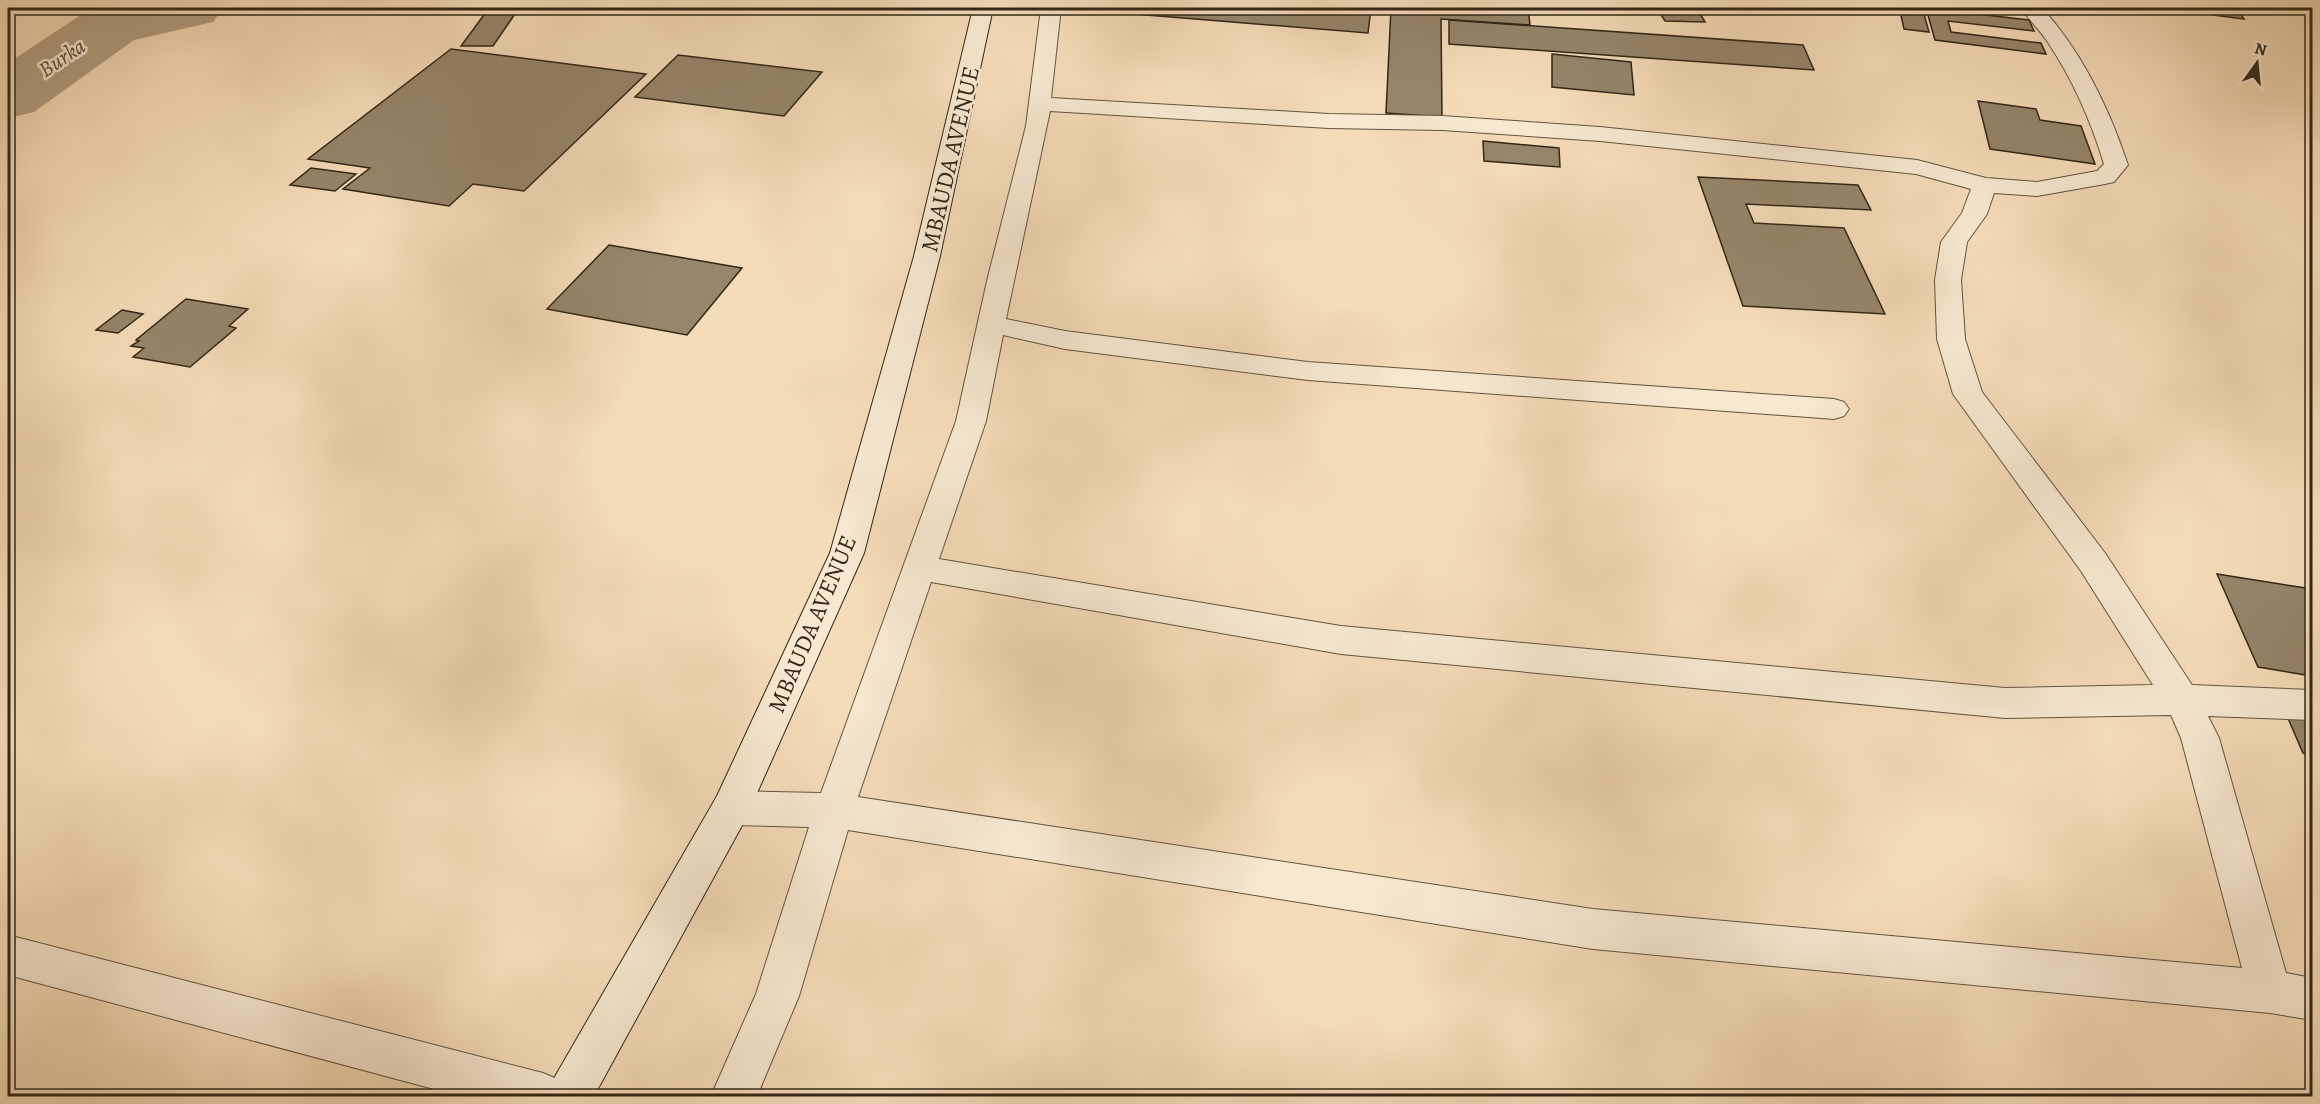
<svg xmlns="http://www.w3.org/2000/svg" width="2320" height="1104" viewBox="0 0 2320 1104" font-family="Alegreya,serif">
<rect width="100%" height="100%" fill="#f5dcb9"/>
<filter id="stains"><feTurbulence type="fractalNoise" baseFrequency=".00333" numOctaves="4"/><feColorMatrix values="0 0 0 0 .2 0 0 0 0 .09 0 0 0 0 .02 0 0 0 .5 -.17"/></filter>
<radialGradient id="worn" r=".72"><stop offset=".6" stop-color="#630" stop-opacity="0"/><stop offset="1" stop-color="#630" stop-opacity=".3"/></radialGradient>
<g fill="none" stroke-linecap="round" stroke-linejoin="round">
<path fill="#b39e82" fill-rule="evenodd" d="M 99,8 L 223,8 L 213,22 L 134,40 L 34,112 L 8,118 L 8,63 L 87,11 Z"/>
</g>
<g fill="#97856c" stroke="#322718" stroke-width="1.5">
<path d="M 489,8 L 519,8 L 493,46 L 461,46 Z"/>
<path d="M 1112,8 L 1214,8 L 1270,12 L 1271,8 L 1371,8 L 1368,33 L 1110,12 Z"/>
<path d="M 1391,8 L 1528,8 L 1530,25 L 1441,19 L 1442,117 L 1386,113 Z"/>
<path d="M 1926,8 L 2029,20 L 2034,31 L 1948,21 L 1951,32 L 2041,43 L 2046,54 L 1935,40 Z"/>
<path d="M 2163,8 L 2202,8 L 2205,13 Z"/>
<path d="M 2208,8 L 2237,8 L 2244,19 L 2213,15 Z"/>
<path d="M 1658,10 L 1698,10 L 1705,22 L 1665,21 Z"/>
<path d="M 1900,11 L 1924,14 L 1929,32 L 1904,29 Z"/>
<path d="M 1449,20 L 1803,45 L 1814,70 L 1449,44 Z"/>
<path d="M 451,49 L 646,74 L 524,191 L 473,184 L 449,206 L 343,189 L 370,168 L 308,159 Z"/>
<path d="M 1552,54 L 1631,62 L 1634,95 L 1552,87 Z"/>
<path d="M 678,55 L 822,72 L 784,116 L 635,97 Z"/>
<path d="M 1978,101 L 2036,109 L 2040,120 L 2081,126 L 2095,164 L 1990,149 Z"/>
<path d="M 1483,141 L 1559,148 L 1560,167 L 1484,161 Z"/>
<path d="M 311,168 L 356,174 L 335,191 L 290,185 Z"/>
<path d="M 1698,177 L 1858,185 L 1871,210 L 1746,204 L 1754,223 L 1844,228 L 1885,314 L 1743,306 Z"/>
<path d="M 609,245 L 742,268 L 687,335 L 547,309 Z"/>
<path d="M 186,299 L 248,309 L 229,326 L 236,328 L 190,367 L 133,357 L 144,348 L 131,346 L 139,341 L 136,340 Z"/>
<path d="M 122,310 L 143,314 L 118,333 L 96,330 Z"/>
<path d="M 2217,574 L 2312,589 L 2312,676 L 2258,667 Z"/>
<path d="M 2287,716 L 2312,720 L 2312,755 L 2303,753 Z"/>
</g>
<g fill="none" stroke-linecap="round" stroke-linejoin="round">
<defs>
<path id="lane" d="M 8,935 L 543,1073 L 559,1080 L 566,1096 L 460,1096 L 8,975 Z"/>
<path id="street" d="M 1041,8 L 1061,8 L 1051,98 L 1329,114 L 1442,116 L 1600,127 L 1917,160 L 1986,178 L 2037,182 L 2097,171 L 2104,164 C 2091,121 2072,78 2047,41 C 2039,29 2029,20 2021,8 L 2042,8 C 2082,52 2109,108 2128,165 L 2114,182 L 2105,184 L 2037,196 L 1994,193 L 1987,214 L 1967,242 L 1961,280 L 1965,339 L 1982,392 L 2105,553 L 2192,685 L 2312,690 L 2312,720 L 2208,716 L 2219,738 L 2286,973 L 2312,978 L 2312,1020 L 2270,1013 L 1593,949 L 848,830 L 799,996 L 757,1096 L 711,1096 L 756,994 L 809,827 L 731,825 L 717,820 L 711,808 L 717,796 L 731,791 L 821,793 L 956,421 L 987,281 L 1026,126 ZM 1050,111 L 1329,128 L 1442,130 L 1600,141 L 1916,174 L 1971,189 L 1962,213 L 1941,242 L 1935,280 L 1937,339 L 1953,394 L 2081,571 L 2153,685 L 2005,688 L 1341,626 L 939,559 L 986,421 L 1003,335 L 1065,349 L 1308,380 L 1834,419 L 1844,416 L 1849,409 L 1844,402 L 1834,399 L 1308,362 L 1065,331 L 1006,319 ZM 931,582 L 1341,654 L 2005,718 L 2171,715 L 2181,738 L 2242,968 L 1593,909 L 858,797 Z"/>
<path id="secondary" d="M 973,8 L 993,8 L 940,256 L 864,553 L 745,820 L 594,1096 L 546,1096 L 553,1080 L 717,796 L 830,553 L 914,256 Z"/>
</defs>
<use href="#lane" stroke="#635440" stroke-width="2"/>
<use href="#street" stroke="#635440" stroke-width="2"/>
<use href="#secondary" stroke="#322718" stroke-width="2"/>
<use href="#lane" fill="#f8e8d2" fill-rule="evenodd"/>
<use href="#street" fill="#f8e8d2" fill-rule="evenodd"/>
<use href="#secondary" fill="#f8e8d2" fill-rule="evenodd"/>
</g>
<g text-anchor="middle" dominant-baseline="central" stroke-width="5" stroke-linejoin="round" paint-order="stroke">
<g font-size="22" font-style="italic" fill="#594b38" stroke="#f8e8d2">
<text transform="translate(62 58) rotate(-34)">Burka</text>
</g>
<g font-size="24" fill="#322718" stroke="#f8e8d2">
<text transform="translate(950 159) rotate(-77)">MBAUDA AVENUE</text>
<text transform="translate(812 624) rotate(-67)">MBAUDA AVENUE</text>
</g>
</g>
<rect width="2320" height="1104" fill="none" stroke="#f5dcb9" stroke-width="30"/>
<rect x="9" y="9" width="2302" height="1086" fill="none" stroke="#322718" stroke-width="3"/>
<rect x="15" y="15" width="2290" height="1074" fill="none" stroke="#322718" stroke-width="1.5"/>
<g transform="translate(2257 63) rotate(15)" stroke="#f8e8d2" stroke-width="4.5" paint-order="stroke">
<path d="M0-4.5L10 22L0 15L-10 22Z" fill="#322718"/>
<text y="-9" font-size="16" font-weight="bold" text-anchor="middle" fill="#322718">N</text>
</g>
<rect width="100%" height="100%" filter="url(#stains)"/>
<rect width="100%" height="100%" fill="url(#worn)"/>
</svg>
